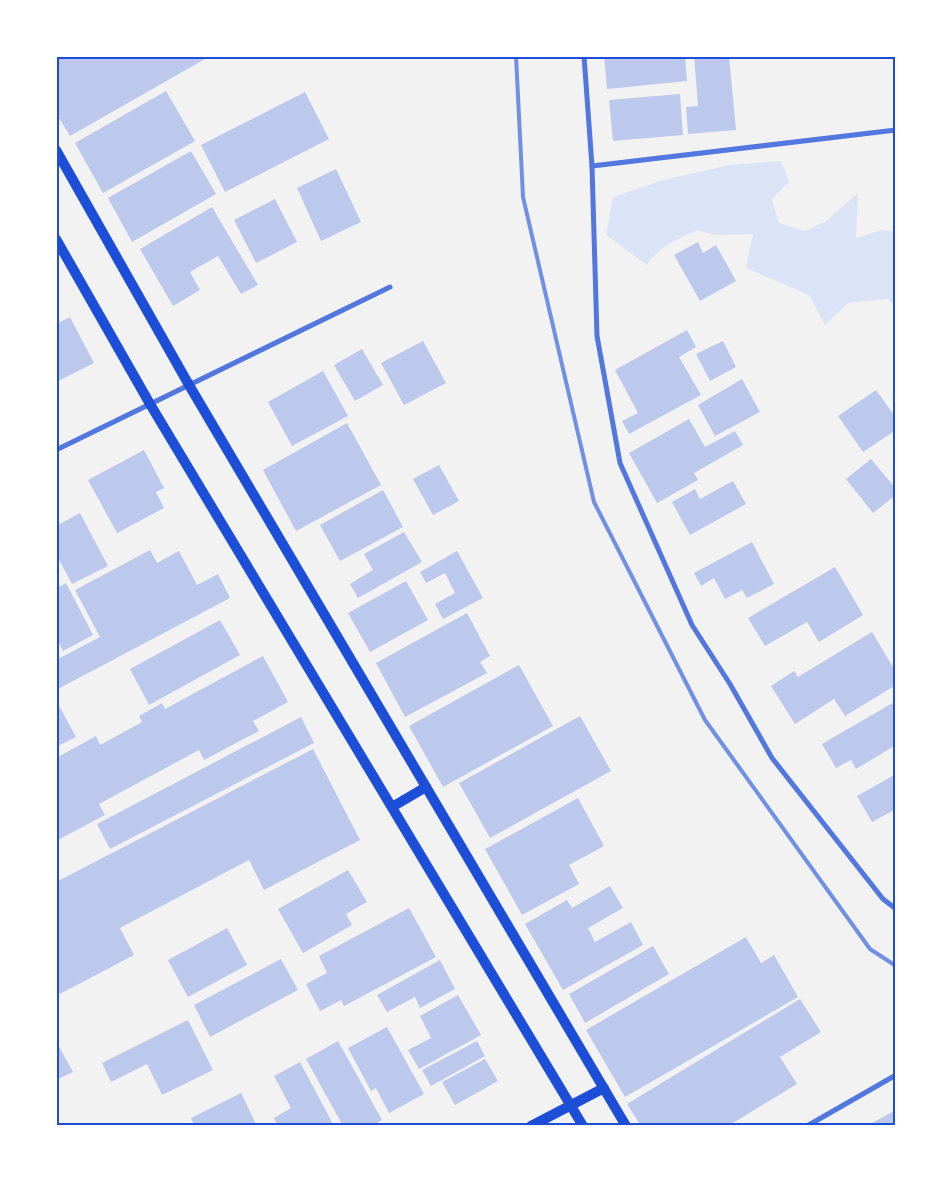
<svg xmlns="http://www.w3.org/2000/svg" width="952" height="1182" viewBox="0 0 952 1182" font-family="Helvetica,sans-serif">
<rect width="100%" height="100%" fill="#f2f2f2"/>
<path fill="#dbe4f7" d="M 781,161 L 789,182 L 772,199 L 779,223 L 804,231 L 825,222 L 858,193 L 856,238 L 881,230 L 896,232 L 896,305 L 887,299 L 848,303 L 825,325 L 809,295 L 746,268 L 753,234 L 714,235 L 698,230 C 678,239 659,246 647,265 L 606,235 L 613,197 L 663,180 L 729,165 Z"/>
<g fill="#bdc9ec">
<path d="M 56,56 L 203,56 L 205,59 L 70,136 L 56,113 Z"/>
<path d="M 604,56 L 685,56 L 687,81 L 607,89 Z"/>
<path d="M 694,56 L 729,56 L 736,130 L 688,134 L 686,107 L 698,106 Z"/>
<path d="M 166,91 L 195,141 L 103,193 L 75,143 Z"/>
<path d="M 305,92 L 329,139 L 225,192 L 201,145 Z"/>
<path d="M 680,94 L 683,135 L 613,141 L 609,100 Z"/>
<path d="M 191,151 L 216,194 L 132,242 L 108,198 Z"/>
<path d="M 336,169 L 361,222 L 321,241 L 297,188 Z"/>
<path d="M 275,199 L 297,242 L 256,263 L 234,220 Z"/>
<path d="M 212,207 L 258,285 L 241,294 L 218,256 L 190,272 L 200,290 L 173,306 L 140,249 Z"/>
<path d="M 698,242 L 703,253 L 716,245 L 736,281 L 700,301 L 674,255 Z"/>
<path d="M 70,317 L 94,363 L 56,382 L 56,324 Z"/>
<path d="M 687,330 L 696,347 L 679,357 L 701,395 L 629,434 L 622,421 L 638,413 L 615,370 Z"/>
<path d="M 423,341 L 446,383 L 404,405 L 381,363 Z"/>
<path d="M 723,341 L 736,367 L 710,381 L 696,354 Z"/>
<path d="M 362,349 L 383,385 L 355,401 L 334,365 Z"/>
<path d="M 323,371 L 348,416 L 292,446 L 268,402 Z"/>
<path d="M 742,379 L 760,412 L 715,436 L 698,405 Z"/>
<path d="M 876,390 L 896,418 L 896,430 L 863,452 L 838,416 Z"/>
<path d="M 689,419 L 705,447 L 735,431 L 743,445 L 694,473 L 698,480 L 657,503 L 629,453 Z"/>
<path d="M 347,423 L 381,485 L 296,531 L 263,470 Z"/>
<path d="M 144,450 L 164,488 L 156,492 L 164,508 L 117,533 L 88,480 Z"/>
<path d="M 871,459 L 896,489 L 896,495 L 873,513 L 846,479 Z"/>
<path d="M 439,465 L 459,501 L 433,515 L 413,479 Z"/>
<path d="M 733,481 L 746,504 L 690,535 L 672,502 L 695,489 L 700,499 Z"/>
<path d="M 383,490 L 403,527 L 340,561 L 320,525 Z"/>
<path d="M 80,513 L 108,566 L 72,584 L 56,554 L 56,526 Z"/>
<path d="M 404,532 L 422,562 L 358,598 L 350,584 L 373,570 L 364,554 Z"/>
<path d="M 752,542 L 774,584 L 747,598 L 742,590 L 725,599 L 714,578 L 701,586 L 694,573 Z"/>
<path d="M 150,550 L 157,563 L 179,551 L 197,585 L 218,574 L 230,598 L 56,690 L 56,660 L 100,637 L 75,590 Z"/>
<path d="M 457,551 L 483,598 L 443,619 L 435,604 L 455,593 L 445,573 L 426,583 L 420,572 Z"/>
<path d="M 835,567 L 863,615 L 819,642 L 807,622 L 765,646 L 748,618 Z"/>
<path d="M 406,581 L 428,620 L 370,652 L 348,613 Z"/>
<path d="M 66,583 L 93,635 L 63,651 L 56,637 L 56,589 Z"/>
<path d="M 467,613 L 490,656 L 480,662 L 487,673 L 405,717 L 376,663 Z"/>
<path d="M 220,620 L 240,655 L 149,705 L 130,669 Z"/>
<path d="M 872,632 L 896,672 L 896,685 L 845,716 L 834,699 L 795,724 L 771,686 L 794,671 L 798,677 Z"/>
<path d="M 263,656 L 288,702 L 253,721 L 259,731 L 204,760 L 199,750 L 99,804 L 105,815 L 56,841 L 56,758 L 96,736 L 100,745 L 142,722 L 139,716 L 162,703 L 165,709 Z"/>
<path d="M 519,665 L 553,726 L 443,787 L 409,726 Z"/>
<path d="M 56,700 L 76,737 L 56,747 Z"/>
<path d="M 896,701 L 896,745 L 856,769 L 851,760 L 836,768 L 822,744 Z"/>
<path d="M 580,716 L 611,771 L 490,838 L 459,783 Z"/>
<path d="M 301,717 L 314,743 L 110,849 L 97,824 Z"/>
<path d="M 313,749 L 360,840 L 264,890 L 249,860 L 120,928 L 134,955 L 56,996 L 56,882 Z"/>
<path d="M 896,774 L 896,809 L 872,822 L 857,796 Z"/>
<path d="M 578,798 L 604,846 L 569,865 L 579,884 L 522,915 L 485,849 Z"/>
<path d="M 348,870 L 367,902 L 346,914 L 352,925 L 303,953 L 278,909 Z"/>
<path d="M 610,886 L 623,908 L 588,928 L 595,942 L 631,922 L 643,945 L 563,990 L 525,924 L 567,900 L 572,908 Z"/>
<path d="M 409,908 L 436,957 L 344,1006 L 341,1000 L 320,1011 L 306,984 L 327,973 L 319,956 Z"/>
<path d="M 227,928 L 247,965 L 188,997 L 168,960 Z"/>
<path d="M 746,937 L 761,963 L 774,955 L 798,997 L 625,1097 L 586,1030 Z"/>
<path d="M 653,946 L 669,974 L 585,1023 L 569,994 Z"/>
<path d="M 281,959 L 298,990 L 210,1037 L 194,1005 Z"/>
<path d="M 440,960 L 455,989 L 420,1008 L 415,997 L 387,1012 L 377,995 Z"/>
<path d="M 458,995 L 481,1035 L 419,1069 L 408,1050 L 431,1038 L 420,1016 Z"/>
<path d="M 800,999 L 821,1032 L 780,1057 L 797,1084 L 728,1126 L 641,1126 L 627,1104 Z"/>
<path d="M 188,1020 L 213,1070 L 162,1095 L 147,1064 L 111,1082 L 102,1063 Z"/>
<path d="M 387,1027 L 424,1094 L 389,1113 L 376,1088 L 371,1091 L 348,1048 Z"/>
<path d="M 56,1041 L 73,1072 L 56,1080 Z"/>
<path d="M 338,1041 L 382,1120 L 372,1126 L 343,1126 L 306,1059 Z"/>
<path d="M 477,1041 L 485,1056 L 431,1086 L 422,1070 Z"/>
<path d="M 485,1059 L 498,1081 L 455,1105 L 442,1082 Z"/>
<path d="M 300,1062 L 334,1126 L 278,1126 L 274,1118 L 291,1108 L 274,1076 Z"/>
<path d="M 241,1093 L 257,1126 L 194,1126 L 191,1118 Z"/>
<path d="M 896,1110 L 896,1126 L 873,1126 L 872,1123 Z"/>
</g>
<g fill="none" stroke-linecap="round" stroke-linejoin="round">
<g stroke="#5277de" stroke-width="5">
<path d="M 584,56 L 592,166 L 597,336 L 620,463 L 692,625 L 730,684 L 772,758 L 883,899 L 896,909"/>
<path d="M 592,166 L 896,130"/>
<path d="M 56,450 L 390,287"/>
<path d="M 807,1126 L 896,1075"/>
</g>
<g stroke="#1d4ed8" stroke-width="10">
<path d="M 56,150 L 189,385 L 626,1126"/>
<path d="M 56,239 L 150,404 L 583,1126"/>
<path d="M 392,807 L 426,787"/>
<path d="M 531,1126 L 604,1088"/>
</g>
<path stroke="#7290e2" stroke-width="4" d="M 516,56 L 523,197 L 594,502 L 705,720 L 870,949 L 896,966"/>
</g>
<rect width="952" height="1182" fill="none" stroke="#ffffff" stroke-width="115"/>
<rect x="58" y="58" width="836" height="1066" fill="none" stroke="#1d4ed8" stroke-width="2"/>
</svg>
